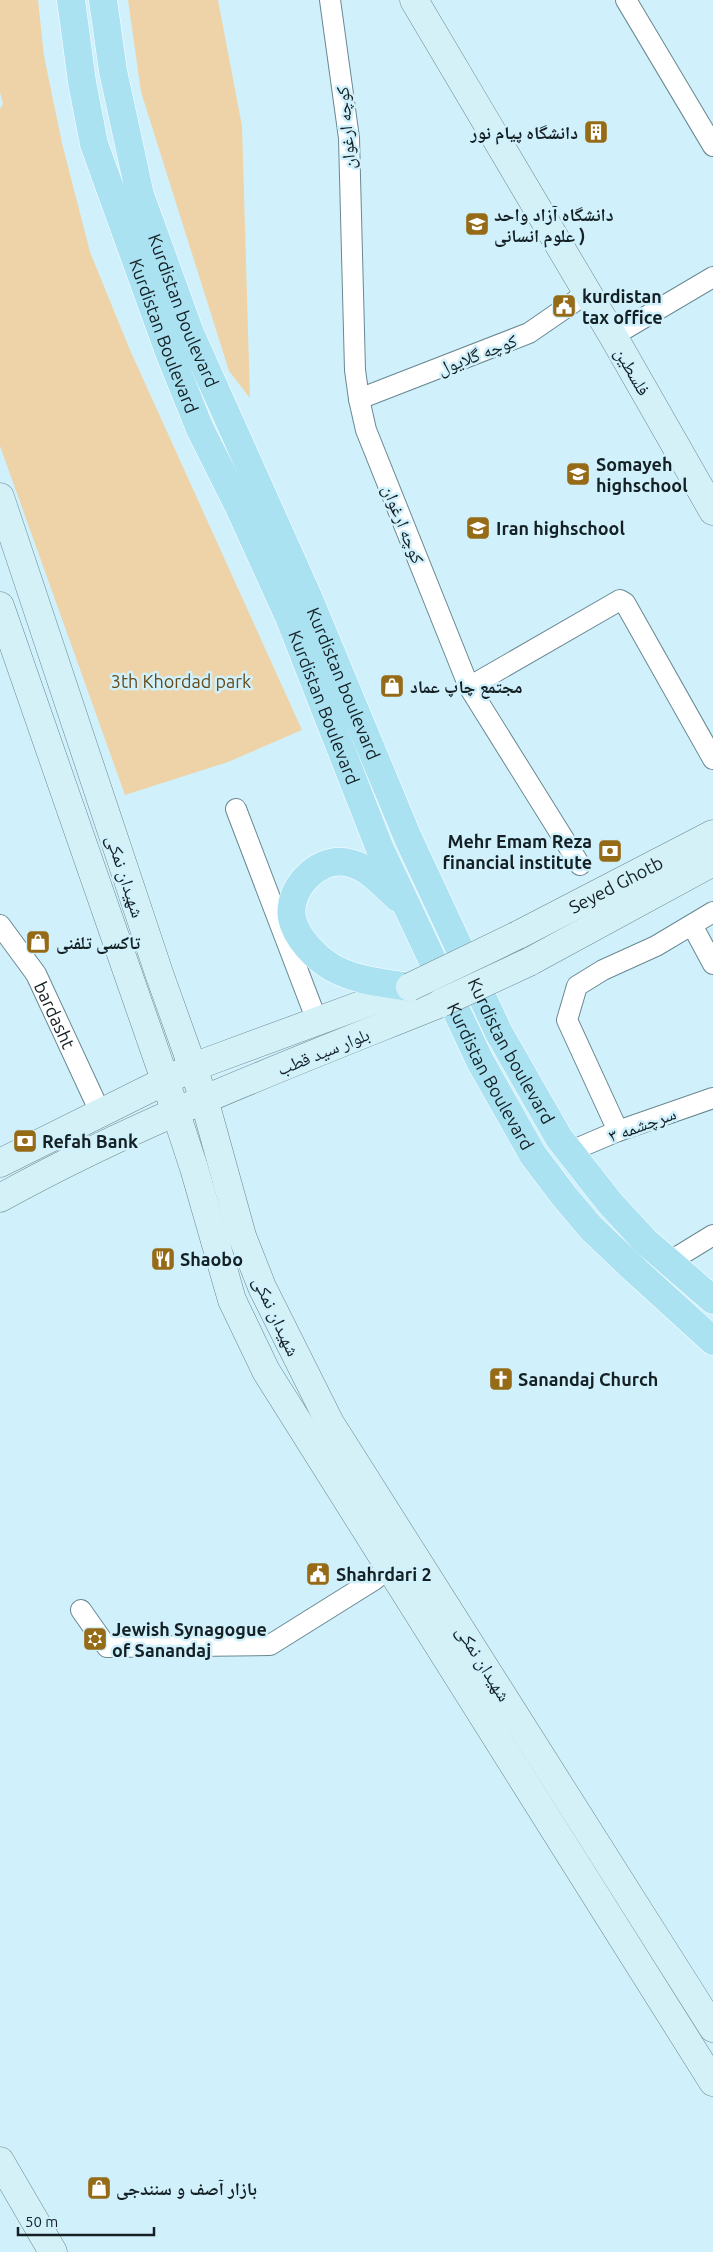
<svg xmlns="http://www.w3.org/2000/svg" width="713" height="2252" viewBox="0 0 713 2252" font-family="Ubuntu,'Noto Naskh Arabic',sans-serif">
<rect width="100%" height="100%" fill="#d0f1fc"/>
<g fill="#eed3a9">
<path d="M 0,0 L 38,0 L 44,56 L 62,143 L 90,252 L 130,350 L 302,730 L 228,762 L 125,795 L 0,446 L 0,109 L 3,104 L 0,92 Z"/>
<path d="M 128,0 L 218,0 L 242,126 L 250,398 L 229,371 L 141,92 Z"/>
</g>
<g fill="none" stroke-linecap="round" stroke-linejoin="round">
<defs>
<g id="street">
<path d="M 330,0 L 349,138 L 355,370 L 359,399 L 366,430 L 469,687 L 620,600 L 625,603 L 713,759"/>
<path d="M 626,0 L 713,146"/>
<path d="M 613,336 L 713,277"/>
<path d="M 359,399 L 529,333 L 587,293"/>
<path d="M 469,687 L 580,865"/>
<path d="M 236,809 L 317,1021"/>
<path id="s1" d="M 0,925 L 36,974 L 100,1112"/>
<path d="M 692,925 L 713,964"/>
<path d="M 618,1131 L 567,1020 L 577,986 L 603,970 L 656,946 L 713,912"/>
<path d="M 571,1151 L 618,1131 L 713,1098"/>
<path d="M 669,1262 L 713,1235"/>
<path d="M 81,1610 L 107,1647 L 270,1645 L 374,1580 L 389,1568"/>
</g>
<g id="secondary">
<path d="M 414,0 L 613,336 L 713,511"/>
<path d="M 0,497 L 160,976 L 204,1099 L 242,1236 L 262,1287 L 330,1423 L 713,2028"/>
<path d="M 0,606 L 165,1080 L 194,1168 L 232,1300 L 266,1371 L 713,2082"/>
<path id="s2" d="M 518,935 L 713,834"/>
<path d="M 529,962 L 713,862"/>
<path d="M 0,1163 L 193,1067 L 410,987"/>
<path d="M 0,1198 C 141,1120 292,1063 441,1003"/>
<path d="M 0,2161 L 53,2252"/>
</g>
<g id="primary">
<path id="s3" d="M 71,0 L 82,82 L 94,144 L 169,352 L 200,429 L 239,507 L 289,617 L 380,849 L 480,1061 L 533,1155 L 564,1196 L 591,1228 L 635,1270 L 713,1341"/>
<path id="s4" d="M 103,0 L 113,71 L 140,195 L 190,333 L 309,599 L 408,838 L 499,1033 L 559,1138 L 610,1203 L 645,1241 L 713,1300"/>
<path d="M 398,898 C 383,884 367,865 345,862 C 316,858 287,890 292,918 C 296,938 316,958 333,968 C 357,981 383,983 410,987"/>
</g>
</defs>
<use href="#street" stroke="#698891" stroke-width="22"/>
<use href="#secondary" stroke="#698891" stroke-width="29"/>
<use href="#primary" stroke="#fff" stroke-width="29"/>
<use href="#street" stroke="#fff" stroke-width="20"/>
<use href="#secondary" stroke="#d5f1f8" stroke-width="28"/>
<use href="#primary" stroke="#abe2f2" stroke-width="28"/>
<defs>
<g id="secondary-bridge">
<path d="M 410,987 L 518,935"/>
<path d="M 441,1003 L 529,962"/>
</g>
</defs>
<use href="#secondary-bridge" stroke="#698891" stroke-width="29" stroke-linecap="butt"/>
<use href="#secondary-bridge" stroke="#d5f1f8" stroke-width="28"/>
</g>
<defs>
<symbol id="building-square" viewBox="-11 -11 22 22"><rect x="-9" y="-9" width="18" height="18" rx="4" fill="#966b18" stroke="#d0f1fc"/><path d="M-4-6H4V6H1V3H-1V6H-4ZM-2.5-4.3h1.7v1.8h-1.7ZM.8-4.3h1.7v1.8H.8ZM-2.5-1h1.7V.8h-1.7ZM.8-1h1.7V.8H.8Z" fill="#fff"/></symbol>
<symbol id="university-square" viewBox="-11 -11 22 22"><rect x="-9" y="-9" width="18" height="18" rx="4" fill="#966b18" stroke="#d0f1fc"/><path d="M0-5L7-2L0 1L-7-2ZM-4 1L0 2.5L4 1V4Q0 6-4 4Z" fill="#fff"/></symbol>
<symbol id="civic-square" viewBox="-11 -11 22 22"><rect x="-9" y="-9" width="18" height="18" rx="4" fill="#966b18" stroke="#d0f1fc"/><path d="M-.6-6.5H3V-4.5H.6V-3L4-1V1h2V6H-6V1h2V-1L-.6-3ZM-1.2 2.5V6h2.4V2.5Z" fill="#fff"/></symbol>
<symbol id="school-square" viewBox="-11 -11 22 22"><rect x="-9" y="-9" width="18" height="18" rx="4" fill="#966b18" stroke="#d0f1fc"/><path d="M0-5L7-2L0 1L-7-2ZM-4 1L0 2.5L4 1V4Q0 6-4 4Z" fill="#fff"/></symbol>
<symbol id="shop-square" viewBox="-11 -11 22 22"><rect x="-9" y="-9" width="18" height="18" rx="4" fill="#966b18" stroke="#d0f1fc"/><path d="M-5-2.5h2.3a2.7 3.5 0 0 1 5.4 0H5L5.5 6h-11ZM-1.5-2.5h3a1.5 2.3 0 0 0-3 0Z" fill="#fff"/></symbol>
<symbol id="bank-square" viewBox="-11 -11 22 22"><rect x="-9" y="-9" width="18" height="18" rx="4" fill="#966b18" stroke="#d0f1fc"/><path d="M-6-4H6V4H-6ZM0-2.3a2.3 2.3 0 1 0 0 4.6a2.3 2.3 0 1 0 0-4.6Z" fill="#fff"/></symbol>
<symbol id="restaurant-square" viewBox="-11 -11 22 22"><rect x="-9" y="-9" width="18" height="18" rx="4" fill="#966b18" stroke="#d0f1fc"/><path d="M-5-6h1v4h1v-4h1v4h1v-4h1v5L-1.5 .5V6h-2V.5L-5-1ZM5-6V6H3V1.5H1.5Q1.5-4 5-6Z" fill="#fff"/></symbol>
<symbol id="church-square" viewBox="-11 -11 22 22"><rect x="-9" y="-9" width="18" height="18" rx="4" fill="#966b18" stroke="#d0f1fc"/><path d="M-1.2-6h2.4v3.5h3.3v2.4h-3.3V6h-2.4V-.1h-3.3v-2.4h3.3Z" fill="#fff"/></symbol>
<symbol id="synagogue-square" viewBox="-11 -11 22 22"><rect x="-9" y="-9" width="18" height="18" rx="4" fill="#966b18" stroke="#d0f1fc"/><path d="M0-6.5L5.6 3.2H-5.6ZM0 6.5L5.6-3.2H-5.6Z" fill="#fff"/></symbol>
</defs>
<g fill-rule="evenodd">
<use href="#building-square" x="582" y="118" width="28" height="28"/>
<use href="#university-square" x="463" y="210" width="28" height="28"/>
<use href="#civic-square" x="550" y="292" width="28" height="28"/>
<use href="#school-square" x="564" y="460" width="28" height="28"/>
<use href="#school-square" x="464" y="514" width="28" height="28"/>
<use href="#shop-square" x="378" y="672" width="28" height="28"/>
<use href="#bank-square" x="596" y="837" width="28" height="28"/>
<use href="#shop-square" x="24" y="928" width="28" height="28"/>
<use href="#bank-square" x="11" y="1127" width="28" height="28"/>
<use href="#restaurant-square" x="149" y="1245" width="28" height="28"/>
<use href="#church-square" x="487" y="1365" width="28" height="28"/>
<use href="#civic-square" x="304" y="1560" width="28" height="28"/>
<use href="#synagogue-square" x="81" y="1625" width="28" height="28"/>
<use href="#shop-square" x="85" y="2174" width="28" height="28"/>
</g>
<g text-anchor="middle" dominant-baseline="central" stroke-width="5" stroke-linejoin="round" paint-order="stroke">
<g font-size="18" fill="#142024" stroke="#d0f1fc">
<text transform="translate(345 128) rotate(-95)">کوچه ارغوان</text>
<text stroke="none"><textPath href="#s4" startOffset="322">Kurdistan boulevard</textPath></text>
<text stroke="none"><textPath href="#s3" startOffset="350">Kurdistan Boulevard</textPath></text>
<text transform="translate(477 354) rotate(-21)">کوچه گلایول</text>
<text transform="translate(633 371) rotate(60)">فلسطین</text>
<text transform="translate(404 524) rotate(68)">کوچه ارغوان</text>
<text stroke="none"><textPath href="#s4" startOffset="728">Kurdistan boulevard</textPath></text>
<text stroke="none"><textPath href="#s3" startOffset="755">Kurdistan Boulevard</textPath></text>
<text transform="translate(126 876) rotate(72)">شهیدان نمکی</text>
<text stroke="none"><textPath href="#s2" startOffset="110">Seyed Ghotb</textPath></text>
<text stroke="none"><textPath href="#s1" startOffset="106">bardasht</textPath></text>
<text transform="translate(323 1051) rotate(-22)">بلوار سید قطب</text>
<text stroke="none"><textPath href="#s4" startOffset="1132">Kurdistan boulevard</textPath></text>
<text stroke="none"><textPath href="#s3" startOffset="1160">Kurdistan Boulevard</textPath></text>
<text transform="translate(642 1124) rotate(-20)">سرچشمه ۳</text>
<text transform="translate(277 1316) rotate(65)">شهیدان نمکی</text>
<text transform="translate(484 1663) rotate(58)">شهیدان نمکی</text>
</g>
<g font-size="18" font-weight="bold" fill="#142024" stroke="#d0f1fc" text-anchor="start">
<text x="578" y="132" text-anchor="end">دانشگاه پیام نور</text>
<text x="494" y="214">دانشگاه آزاد واحد<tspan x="494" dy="21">علوم انسانی )</tspan></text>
<text x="582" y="296">kurdistan<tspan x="582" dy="21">tax office</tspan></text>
<text x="596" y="464">Somayeh<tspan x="596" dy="21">highschool</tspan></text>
<text x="496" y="528">Iran highschool</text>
<text x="410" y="686">مجتمع چاپ عماد</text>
<text x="592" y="841" text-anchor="end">Mehr Emam Reza<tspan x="592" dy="21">financial institute</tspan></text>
<text x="56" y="942">تاکسی تلفنی</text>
<text x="42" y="1141">Refah Bank</text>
<text x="180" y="1259">Shaobo</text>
<text x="518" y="1379">Sanandaj Church</text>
<text x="336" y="1574">Shahrdari 2</text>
<text x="112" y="1629">Jewish Synagogue<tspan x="112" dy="21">of Sanandaj</tspan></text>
<text x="116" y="2188">بازار آصف و سنندجی</text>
</g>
<g font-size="18" fill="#664a19" stroke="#d0f1fc">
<text x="181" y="681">3th Khordad park</text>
</g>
</g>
<path d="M18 2227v8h136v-8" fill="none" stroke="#142024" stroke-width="2.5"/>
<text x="25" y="2227" font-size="15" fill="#142024" stroke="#d0f1fc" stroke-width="4" paint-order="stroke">50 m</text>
</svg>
